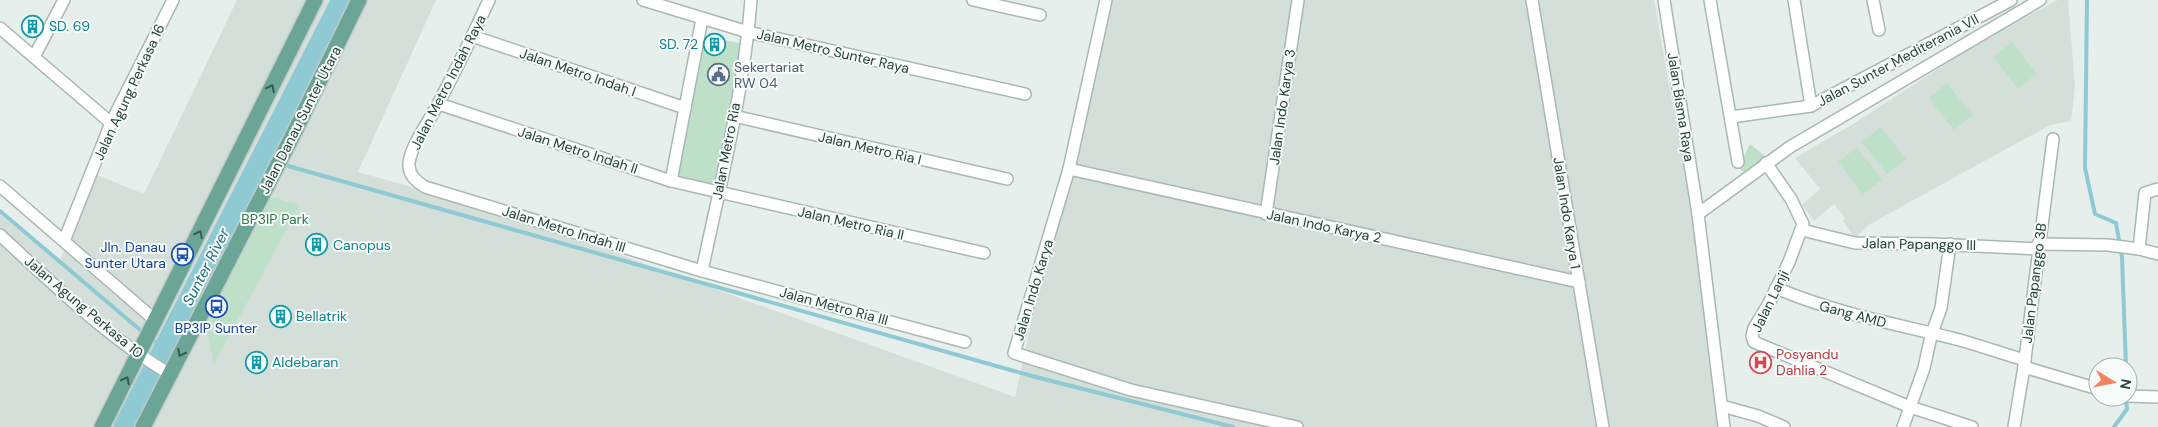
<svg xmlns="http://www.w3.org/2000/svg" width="2158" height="427" viewBox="0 0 2158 427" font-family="'DM Sans',sans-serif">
<rect width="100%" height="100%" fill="#e6efeb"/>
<g fill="#d4dfda">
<path d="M 237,0 L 436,0 L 358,172 L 501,212 L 1015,397 L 1101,0 L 1654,0 L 1730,427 L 0,427 L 0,211 L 59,263 L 97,175 L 144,194 Z"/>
<path d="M 2058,0 L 2068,0 L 2075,87 L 2071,121 L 2050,125 L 1870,224 L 1855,238 L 1843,221 L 1845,218 L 1834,204 L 1814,221 L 1802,205 L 1820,189 L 1795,158 L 1853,124 L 1980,42 Z"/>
</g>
<g fill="#bfe0c8">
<path d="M 703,36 L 744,44 L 716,188 L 675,180 Z"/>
<path d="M 2012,42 L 2037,74 L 2018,89 L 1993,57 Z"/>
<path d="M 1947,83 L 1973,115 L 1954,130 L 1929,98 Z"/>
<path d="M 1881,127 L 1906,159 L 1887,174 L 1862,142 Z"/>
<path d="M 1750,144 L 1765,156 L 1747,174 L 1738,168 Z"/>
<path d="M 1857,147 L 1882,180 L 1863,194 L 1838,162 Z"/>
<path d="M 264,161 L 274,165 L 177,358 L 165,351 Z"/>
<path d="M 270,197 L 300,205 L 214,364 L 205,321 Z"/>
</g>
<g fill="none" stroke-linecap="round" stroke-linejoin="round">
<g stroke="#8ec9d4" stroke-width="4">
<path d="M 2087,0 L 2085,168 L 2095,214 L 2116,223 L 2122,257 L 2126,367"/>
<path d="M 262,159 L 274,162"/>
<path d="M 281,164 L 1032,376 L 1233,427"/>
<path d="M 0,211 L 145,334"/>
<path d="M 151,338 L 164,349"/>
<path d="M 2114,427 L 2127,409 L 2126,398"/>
</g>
<path stroke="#8ec9d4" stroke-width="21" d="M 124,427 L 342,0"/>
<defs>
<g id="minor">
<path d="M 489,0 C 473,35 456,70 438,104 C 430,120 411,145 409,163 C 408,175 416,181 425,187 L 702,271 L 965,342"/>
<path d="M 643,0 L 748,32 L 1025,94"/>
<path d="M 973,0 L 1040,15"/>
<path d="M 1106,0 L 1069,169 L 1014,353 L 1131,390 L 1297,427"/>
<path d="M 1532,0 L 1603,427"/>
<path d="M 1664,0 L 1698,214 L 1724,427"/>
<path d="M 1710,0 L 1738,162"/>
<path d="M 1794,0 L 1811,106"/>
<path d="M 1873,0 L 1879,30"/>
<path d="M 0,28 L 111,123"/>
<path d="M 472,36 L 685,108"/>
<path d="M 34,57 L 64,0"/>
<path d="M 439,104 L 671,181 L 984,253"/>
<path d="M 734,116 L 1007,179"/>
<path d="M 1731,117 L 1811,106 L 2011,0"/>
<path d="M 1766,163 L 1791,199 L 1803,224 L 1789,262 L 1769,303 L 1754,328 L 1752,336 L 1754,342 L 1910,407 L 1972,427"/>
<path d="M 1069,169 L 1579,282"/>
<path d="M 671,181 L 702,19"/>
<path d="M 0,186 L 156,321"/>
<path d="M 1266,214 L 1298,0"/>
<path d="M 1698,214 L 1790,147 L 2040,0"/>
<path d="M 1802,230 L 1855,243 L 1933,244 L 2038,249"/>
<path d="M 0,235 C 53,284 108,338 170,374"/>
<path d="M 64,241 L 111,123 L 173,0"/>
<path d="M 2038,244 L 2108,245 L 2139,249 L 2158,254"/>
<path d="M 2139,249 L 2145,193 L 2158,189"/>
<path d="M 702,271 C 721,181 744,91 751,0"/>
<path d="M 1776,288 C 1835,313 1891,323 1952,338 C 1976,344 2000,353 2025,360"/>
<path d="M 2024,367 L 2098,389"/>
<path d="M 2128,396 L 2158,397"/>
<path d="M 1722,406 L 1758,416 L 1784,427"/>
<path d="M 1903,427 L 1924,368 L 1931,336 L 1941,308 L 1950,244"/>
<path d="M 2014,427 L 2024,367 L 2053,139"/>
</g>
<g id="major">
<path d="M 102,427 L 315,0"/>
<path d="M 143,427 L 293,135 L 359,0"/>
</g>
</defs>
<use href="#minor" stroke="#a8b8b2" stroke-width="14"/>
<use href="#major" stroke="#c2cac8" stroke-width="18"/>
<use href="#minor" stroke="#fff" stroke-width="11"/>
<use href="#major" stroke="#6aa596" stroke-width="15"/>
</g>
<defs><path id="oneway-chevron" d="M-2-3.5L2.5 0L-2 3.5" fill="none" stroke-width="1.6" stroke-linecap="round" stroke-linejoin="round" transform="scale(1.25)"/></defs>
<g stroke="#365b51">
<use href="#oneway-chevron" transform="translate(271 88) rotate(-64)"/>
<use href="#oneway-chevron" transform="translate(199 234) rotate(-64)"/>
<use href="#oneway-chevron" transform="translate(181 353) rotate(117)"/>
<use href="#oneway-chevron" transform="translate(126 380) rotate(-63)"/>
</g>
<defs>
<symbol id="building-ring" viewBox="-11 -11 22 22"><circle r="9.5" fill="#f7fbf9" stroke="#0f9aa8" stroke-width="1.5"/><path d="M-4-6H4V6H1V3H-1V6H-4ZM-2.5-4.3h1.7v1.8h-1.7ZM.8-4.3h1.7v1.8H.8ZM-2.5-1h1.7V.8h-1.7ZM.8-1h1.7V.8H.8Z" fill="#0f9aa8"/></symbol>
<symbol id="civic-ring" viewBox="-11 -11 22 22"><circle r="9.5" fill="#f7fbf9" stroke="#5c6f8a" stroke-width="1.5"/><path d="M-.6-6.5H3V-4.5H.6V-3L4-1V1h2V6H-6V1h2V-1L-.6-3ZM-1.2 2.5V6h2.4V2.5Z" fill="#5c6f8a"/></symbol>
<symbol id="bus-ring" viewBox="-11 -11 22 22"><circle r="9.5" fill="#f7fbf9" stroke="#1a4fb4" stroke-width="1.5"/><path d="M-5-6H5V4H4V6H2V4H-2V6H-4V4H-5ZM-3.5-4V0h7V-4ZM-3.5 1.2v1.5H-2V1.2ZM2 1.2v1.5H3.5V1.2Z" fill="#1a4fb4"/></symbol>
<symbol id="hospital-ring" viewBox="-11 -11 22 22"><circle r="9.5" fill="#f7fbf9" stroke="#e0444e" stroke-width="1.5"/><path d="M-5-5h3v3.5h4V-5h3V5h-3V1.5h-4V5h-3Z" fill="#e0444e"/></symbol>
</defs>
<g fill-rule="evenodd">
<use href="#building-ring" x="20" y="14" width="25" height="25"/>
<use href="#building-ring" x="702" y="32" width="25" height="25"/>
<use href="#civic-ring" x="706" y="62" width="25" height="25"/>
<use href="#building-ring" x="304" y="232" width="25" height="25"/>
<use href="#bus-ring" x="170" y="242" width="25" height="25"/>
<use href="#bus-ring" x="204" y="294" width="25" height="25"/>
<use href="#building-ring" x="268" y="304" width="25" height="25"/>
<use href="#building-ring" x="244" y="350" width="25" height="25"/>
<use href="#hospital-ring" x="1748" y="350" width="25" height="25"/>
</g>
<g text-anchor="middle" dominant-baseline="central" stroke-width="4" stroke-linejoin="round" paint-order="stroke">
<g font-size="14" fill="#0d838f" stroke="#f7fbf9" text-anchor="start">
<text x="49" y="26">SD. 69</text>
<text x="698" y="44" text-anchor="end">SD. 72</text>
<text x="333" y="245">Canopus</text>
<text x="296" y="316">Bellatrik</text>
<text x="272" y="362">Aldebaran</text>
</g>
<g font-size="14" fill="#24423a" stroke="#f7fbf9">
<text transform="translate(833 51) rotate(13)">Jalan Metro Sunter Raya</text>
<text transform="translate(1898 60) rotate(-28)">Jalan Sunter Mediterania VII</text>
<text transform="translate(578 72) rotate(19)">Jalan Metro Indah I</text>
<text transform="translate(448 82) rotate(-63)">Jalan Metro Indah Raya</text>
<text transform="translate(129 92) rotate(-65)">Jalan Agung Perkasa 16</text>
<text transform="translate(1282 107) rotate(-82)">Jalan Indo Karya 3</text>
<text transform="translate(1681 107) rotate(81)">Jalan Bisma Raya</text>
<text transform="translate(300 120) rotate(-63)">Jalan Danau Sunter Utara</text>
<text transform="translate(870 148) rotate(13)">Jalan Metro Ria I</text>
<text transform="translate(578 150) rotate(18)">Jalan Metro Indah II</text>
<text transform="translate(726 151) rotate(-79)">Jalan Metro Ria</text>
<text transform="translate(1567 213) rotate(81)">Jalan Indo Karya 1</text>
<text transform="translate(851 223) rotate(13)">Jalan Metro Ria II</text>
<text transform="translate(1324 226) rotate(12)">Jalan Indo Karya 2</text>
<text transform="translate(564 229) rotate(17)">Jalan Metro Indah III</text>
<text transform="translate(1919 244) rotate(1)">Jalan Papanggo III</text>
<text transform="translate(2034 283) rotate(-83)">Jalan Papanggo 3B</text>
<text transform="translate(1033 290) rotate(-73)">Jalan Indo Karya</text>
<text transform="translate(1770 301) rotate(-64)">Jalan Lanji</text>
<text transform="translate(834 306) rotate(15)">Jalan Metro Ria III</text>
<text transform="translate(84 307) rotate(40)">Jalan Agung Perkasa 10</text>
<text transform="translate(1853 314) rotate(15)">Gang AMD</text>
</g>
<g font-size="14" fill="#4e5e75" stroke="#f7fbf9" text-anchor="start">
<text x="734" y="67">Sekertariat<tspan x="734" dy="16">RW 04</tspan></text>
</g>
<g font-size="14" fill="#2d7a4b" stroke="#f7fbf9">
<text x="275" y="219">BP3IP Park</text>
</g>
<g font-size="14" fill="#164399" stroke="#f7fbf9" text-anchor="end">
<text x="166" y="247">Jln. Danau<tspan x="166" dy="16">Sunter Utara</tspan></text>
<text x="216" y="328" text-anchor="middle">BP3IP Sunter</text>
</g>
<g font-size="14" fill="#be3a42" stroke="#f7fbf9" text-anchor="start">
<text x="1776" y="354">Posyandu<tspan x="1776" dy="16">Dahlia 2</tspan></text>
</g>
<g font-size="15" font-style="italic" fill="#1c6f80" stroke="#f7fbf9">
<text transform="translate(206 267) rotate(-63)">Sunter River</text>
</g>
</g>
<g transform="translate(2113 382) rotate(100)"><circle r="24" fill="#f7fbf9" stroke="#a3b1ad"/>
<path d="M0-4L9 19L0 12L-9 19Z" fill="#f4845f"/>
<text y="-8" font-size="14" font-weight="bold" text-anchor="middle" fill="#24423a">N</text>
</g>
</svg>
